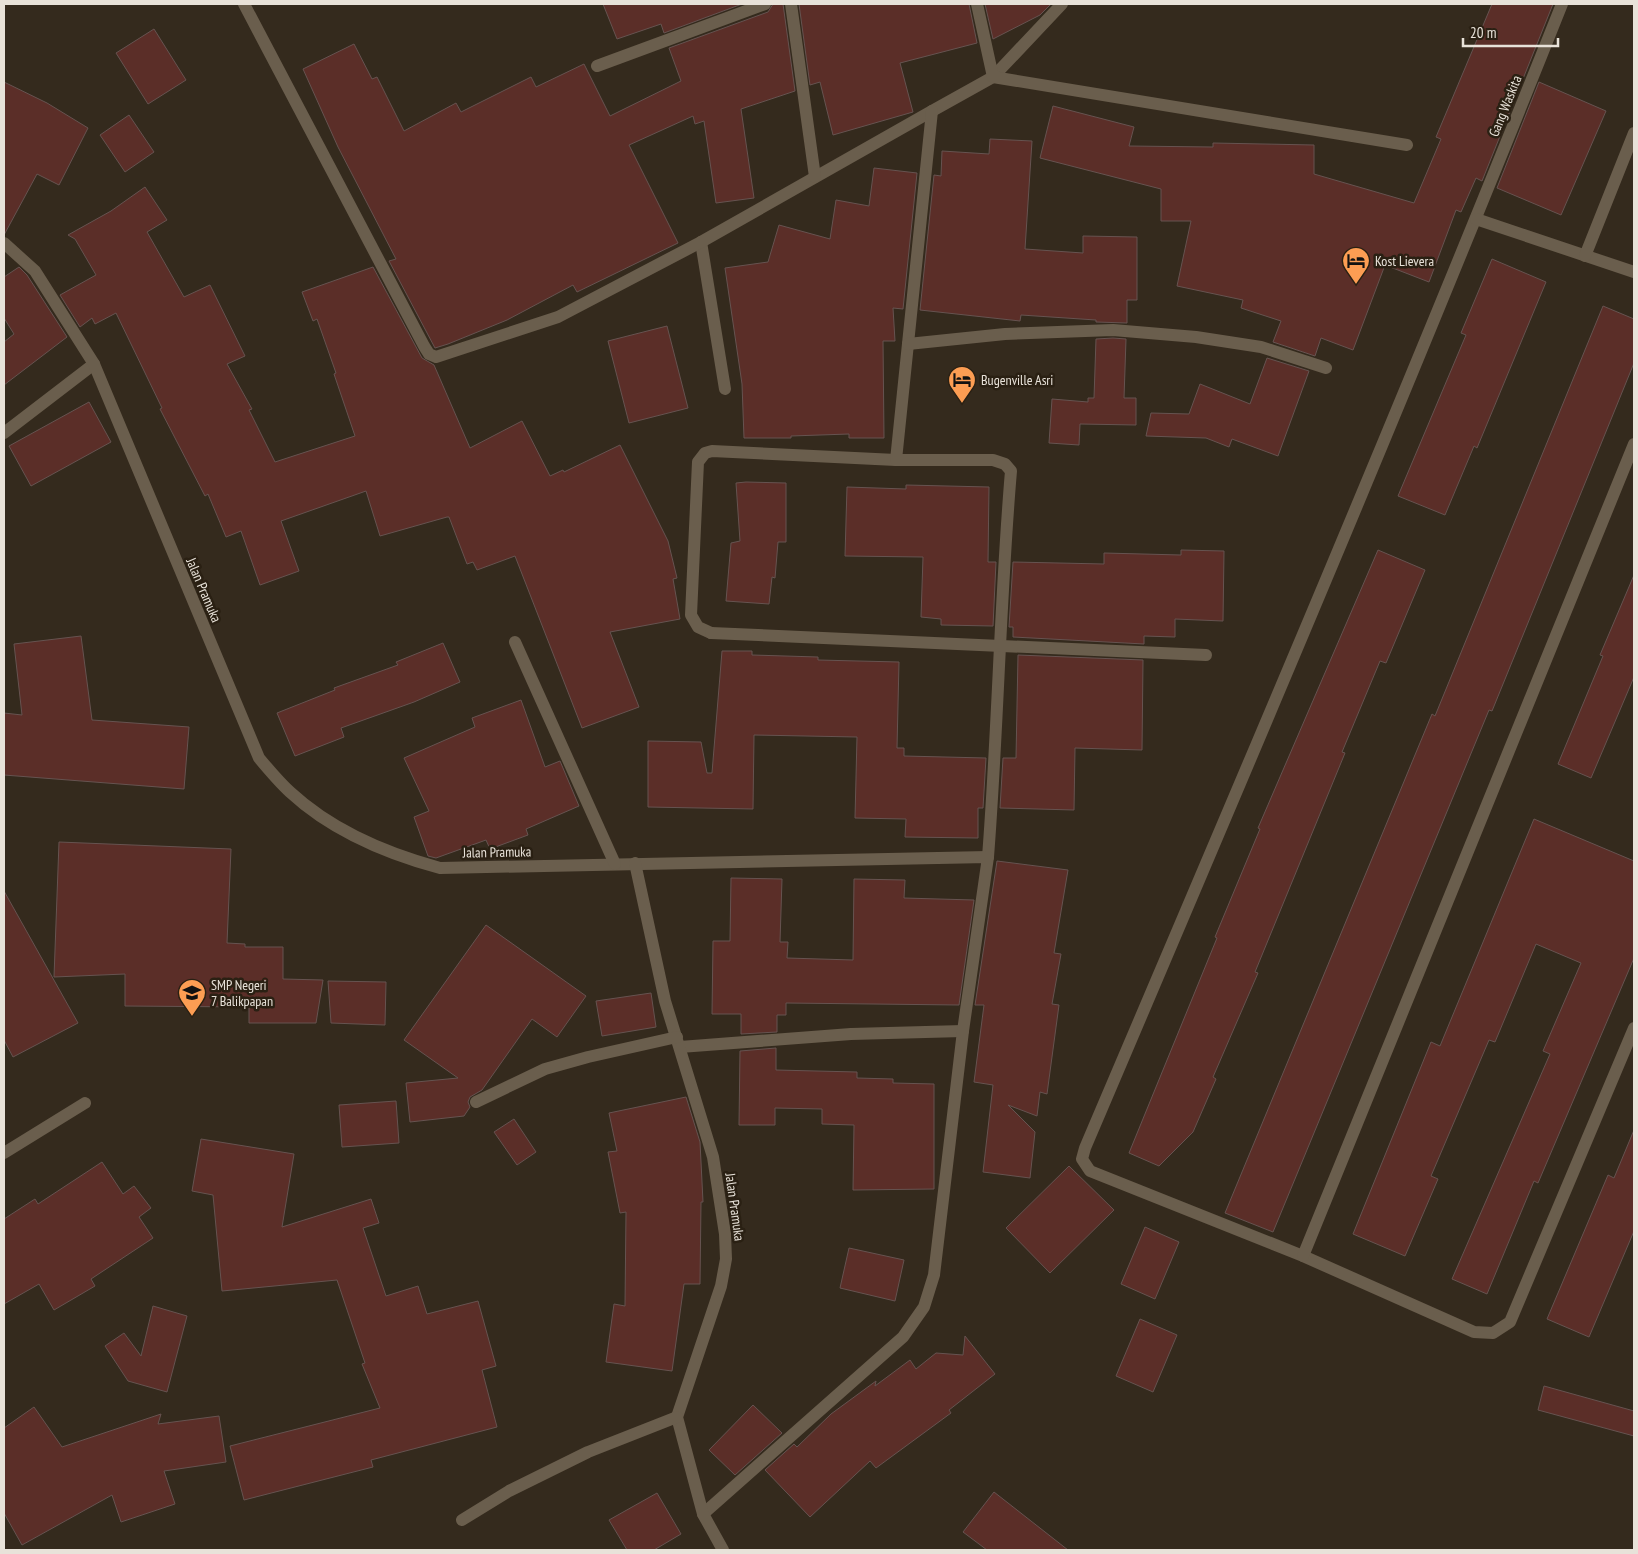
<svg xmlns="http://www.w3.org/2000/svg" width="1638" height="1554" viewBox="0 0 1638 1554" font-family="'PT Sans Narrow',sans-serif">
<rect width="100%" height="100%" fill="#342a1d"/>
<g fill="#5b2e28" stroke="#665350">
<path d="M 603,4 L 742,4 L 664,33 L 661,24 L 617,39 Z"/>
<path d="M 773,4 L 783,4 L 795,91 L 741,109 L 754,198 L 716,203 L 704,121 L 695,124 L 693,116 L 629,145 L 678,243 L 577,292 L 573,285 L 507,320 L 448,344 L 435,348 L 389,261 L 396,259 L 338,147 L 303,69 L 354,44 L 372,79 L 377,77 L 404,131 L 456,103 L 461,112 L 531,77 L 536,87 L 584,64 L 610,116 L 681,81 L 669,48 L 768,12 Z"/>
<path d="M 799,4 L 969,4 L 977,43 L 900,63 L 913,112 L 833,135 L 820,82 L 810,85 Z"/>
<path d="M 985,4 L 1051,4 L 1040,15 L 993,39 Z"/>
<path d="M 1492,4 L 1553,4 L 1482,181 L 1476,178 L 1461,212 L 1456,210 L 1429,282 L 1385,265 L 1353,350 L 1321,338 L 1315,356 L 1273,342 L 1281,321 L 1241,308 L 1243,300 L 1177,286 L 1191,221 L 1161,221 L 1161,189 L 1040,158 L 1053,106 L 1134,127 L 1129,146 L 1213,147 L 1213,143 L 1314,145 L 1314,174 L 1414,203 L 1441,139 L 1436,137 Z"/>
<path d="M 154,29 L 186,80 L 148,104 L 116,53 Z"/>
<path d="M 4,82 L 47,103 L 88,128 L 59,185 L 37,174 L 4,235 Z"/>
<path d="M 1539,82 L 1606,111 L 1561,215 L 1497,188 Z"/>
<path d="M 129,115 L 154,152 L 125,172 L 100,135 Z"/>
<path d="M 990,139 L 1032,141 L 1025,249 L 1083,253 L 1083,236 L 1137,237 L 1137,300 L 1127,300 L 1127,323 L 1096,322 L 1096,320 L 1021,315 L 1020,321 L 920,310 L 934,175 L 941,176 L 942,151 L 989,154 Z"/>
<path d="M 874,168 L 917,173 L 903,309 L 893,308 L 895,341 L 883,341 L 884,438 L 849,438 L 849,434 L 791,436 L 791,438 L 744,438 L 742,384 L 725,268 L 768,262 L 779,225 L 830,239 L 836,200 L 869,206 Z"/>
<path d="M 145,187 L 167,220 L 147,232 L 184,297 L 210,285 L 245,356 L 227,364 L 252,409 L 249,410 L 275,462 L 355,436 L 334,374 L 336,373 L 317,319 L 313,321 L 302,292 L 373,267 L 422,358 L 434,365 L 470,448 L 522,421 L 550,476 L 563,470 L 564,472 L 620,445 L 668,541 L 677,578 L 673,579 L 680,619 L 610,632 L 639,707 L 582,728 L 515,556 L 477,570 L 473,562 L 467,564 L 449,517 L 447,517 L 380,536 L 366,491 L 281,521 L 299,571 L 260,585 L 241,531 L 226,537 L 208,494 L 205,496 L 160,409 L 162,408 L 116,313 L 95,324 L 92,318 L 80,327 L 60,295 L 96,275 L 75,239 L 68,235 L 111,211 Z"/>
<path d="M 1492,259 L 1546,282 L 1477,448 L 1474,446 L 1445,515 L 1398,496 L 1466,335 L 1461,333 Z"/>
<path d="M 19,267 L 27,275 L 67,337 L 4,385 L 4,342 L 14,334 L 4,318 L 4,277 Z"/>
<path d="M 1603,306 L 1634,319 L 1634,363 L 1492,711 L 1489,710 L 1273,1232 L 1225,1213 L 1432,714 L 1435,716 Z"/>
<path d="M 667,326 L 688,408 L 629,423 L 608,341 Z"/>
<path d="M 1113,338 L 1126,339 L 1124,398 L 1136,398 L 1136,425 L 1080,424 L 1079,445 L 1049,443 L 1052,399 L 1088,402 L 1088,398 L 1094,398 L 1096,339 Z"/>
<path d="M 1267,358 L 1309,371 L 1278,456 L 1232,439 L 1229,447 L 1206,438 L 1146,436 L 1151,413 L 1189,414 L 1200,384 L 1250,404 Z"/>
<path d="M 89,402 L 111,442 L 31,486 L 9,446 Z"/>
<path d="M 746,482 L 786,483 L 786,542 L 778,542 L 775,578 L 772,577 L 769,604 L 726,601 L 731,543 L 740,541 L 736,483 Z"/>
<path d="M 906,485 L 989,487 L 988,562 L 996,562 L 993,626 L 941,625 L 941,619 L 921,617 L 923,557 L 845,556 L 847,487 L 906,489 Z"/>
<path d="M 1181,550 L 1224,551 L 1223,621 L 1175,619 L 1175,637 L 1144,636 L 1144,644 L 1013,637 L 1013,627 L 1009,627 L 1013,562 L 1104,564 L 1104,553 L 1181,555 Z"/>
<path d="M 1378,550 L 1425,570 L 1386,663 L 1380,661 L 1342,752 L 1345,753 L 1255,972 L 1258,973 L 1213,1077 L 1216,1079 L 1193,1132 L 1159,1166 L 1129,1153 L 1217,938 L 1215,937 L 1260,829 L 1258,828 Z"/>
<path d="M 1634,575 L 1634,677 L 1591,778 L 1558,764 L 1603,656 L 1600,655 Z"/>
<path d="M 81,636 L 92,720 L 189,727 L 184,789 L 4,775 L 4,713 L 22,715 L 14,644 Z"/>
<path d="M 443,643 L 460,682 L 414,702 L 341,728 L 344,737 L 295,756 L 277,713 L 335,690 L 334,688 L 398,665 L 396,662 Z"/>
<path d="M 722,651 L 752,651 L 752,655 L 818,657 L 818,660 L 899,662 L 897,748 L 904,748 L 904,756 L 986,758 L 983,808 L 978,808 L 978,838 L 905,837 L 906,819 L 855,818 L 857,737 L 754,735 L 753,809 L 648,807 L 648,741 L 701,742 L 707,773 L 712,773 Z"/>
<path d="M 1018,655 L 1143,660 L 1142,750 L 1075,748 L 1074,810 L 1000,808 L 1003,758 L 1016,758 Z"/>
<path d="M 521,700 L 545,767 L 560,761 L 579,806 L 526,829 L 528,835 L 490,849 L 486,840 L 436,858 L 428,856 L 414,817 L 429,811 L 404,758 L 475,727 L 472,718 Z"/>
<path d="M 1534,819 L 1634,861 L 1634,958 L 1538,1183 L 1534,1181 L 1487,1294 L 1452,1279 L 1550,1054 L 1543,1051 L 1581,963 L 1536,944 L 1495,1042 L 1489,1040 L 1431,1176 L 1438,1179 L 1405,1256 L 1353,1234 L 1431,1042 L 1440,1046 Z"/>
<path d="M 59,842 L 231,849 L 227,943 L 245,944 L 245,947 L 283,947 L 283,979 L 323,980 L 316,1023 L 249,1023 L 249,1007 L 125,1006 L 125,974 L 54,977 Z"/>
<path d="M 997,861 L 1068,870 L 1054,953 L 1061,954 L 1052,1004 L 1059,1005 L 1047,1094 L 1040,1092 L 1037,1116 L 1008,1105 L 1035,1132 L 1030,1178 L 983,1172 L 993,1085 L 974,1082 L 984,1005 L 975,1005 Z"/>
<path d="M 731,878 L 782,879 L 780,942 L 788,942 L 787,958 L 853,960 L 854,879 L 905,880 L 904,898 L 974,900 L 959,1005 L 786,1003 L 786,1015 L 777,1015 L 777,1032 L 741,1034 L 741,1014 L 712,1014 L 713,941 L 730,941 Z"/>
<path d="M 4,891 L 78,1023 L 13,1057 L 4,1040 Z"/>
<path d="M 486,925 L 586,996 L 557,1037 L 532,1019 L 482,1090 L 470,1097 L 468,1102 L 470,1107 L 464,1116 L 410,1122 L 406,1083 L 458,1078 L 404,1040 Z"/>
<path d="M 328,981 L 386,982 L 385,1025 L 331,1023 Z"/>
<path d="M 651,993 L 656,1027 L 602,1036 L 596,1001 Z"/>
<path d="M 776,1048 L 776,1070 L 857,1072 L 857,1078 L 893,1079 L 893,1083 L 934,1084 L 934,1189 L 853,1190 L 854,1125 L 822,1124 L 822,1109 L 775,1108 L 775,1125 L 739,1125 L 740,1051 Z"/>
<path d="M 686,1097 L 700,1142 L 703,1202 L 701,1202 L 700,1284 L 684,1284 L 672,1371 L 606,1362 L 614,1304 L 625,1306 L 626,1212 L 620,1213 L 608,1152 L 617,1151 L 609,1113 Z"/>
<path d="M 396,1101 L 399,1143 L 342,1147 L 339,1105 Z"/>
<path d="M 514,1119 L 536,1152 L 517,1165 L 494,1132 Z"/>
<path d="M 1634,1130 L 1634,1231 L 1589,1337 L 1547,1319 L 1608,1175 L 1614,1178 Z"/>
<path d="M 201,1139 L 294,1154 L 282,1227 L 371,1199 L 379,1223 L 363,1228 L 386,1296 L 418,1286 L 427,1314 L 478,1301 L 496,1366 L 482,1370 L 497,1427 L 371,1460 L 373,1467 L 244,1500 L 230,1446 L 380,1408 L 362,1364 L 365,1363 L 337,1280 L 222,1291 L 213,1195 L 192,1191 Z"/>
<path d="M 102,1162 L 123,1194 L 134,1186 L 151,1208 L 139,1217 L 153,1238 L 91,1279 L 95,1286 L 54,1310 L 39,1284 L 4,1304 L 4,1219 L 35,1199 L 38,1204 Z"/>
<path d="M 1069,1166 L 1114,1210 L 1050,1273 L 1006,1228 Z"/>
<path d="M 1145,1227 L 1179,1242 L 1155,1299 L 1121,1284 Z"/>
<path d="M 849,1248 L 904,1260 L 895,1301 L 840,1288 Z"/>
<path d="M 153,1306 L 187,1316 L 167,1392 L 128,1381 L 105,1346 L 124,1333 L 141,1356 Z"/>
<path d="M 1140,1319 L 1177,1335 L 1153,1392 L 1116,1376 Z"/>
<path d="M 965,1336 L 995,1374 L 949,1410 L 951,1413 L 876,1468 L 870,1461 L 810,1517 L 765,1470 L 794,1444 L 797,1447 L 831,1414 L 876,1381 L 875,1386 L 910,1360 L 916,1369 L 936,1353 L 963,1355 Z"/>
<path d="M 1544,1386 L 1634,1411 L 1634,1436 L 1538,1410 Z"/>
<path d="M 753,1405 L 782,1433 L 735,1475 L 709,1450 Z"/>
<path d="M 34,1407 L 62,1447 L 161,1414 L 158,1424 L 219,1416 L 226,1462 L 164,1471 L 175,1504 L 121,1522 L 112,1495 L 22,1545 L 4,1513 L 4,1428 Z"/>
<path d="M 994,1492 L 1068,1550 L 987,1550 L 963,1532 Z"/>
<path d="M 657,1493 L 681,1534 L 654,1550 L 627,1550 L 609,1520 Z"/>
</g>
<g fill="none" stroke-linecap="round" stroke-linejoin="round">
<g stroke="#6a5e4d" stroke-width="12">
<path d="M 701,242 L 725,389"/>
<path d="M 4,433 L 94,364"/>
<path d="M 711,633 L 698,627 L 691,615 L 698,462 L 705,453 L 712,451 L 896,460"/>
<path d="M 680,1047 L 851,1034 L 963,1031"/>
</g>
<g stroke="#6a5e4d" stroke-width="12">
<path d="M 244,4 L 424,346 L 429,354 L 436,357 L 558,317 L 701,242 L 932,111 L 993,77 L 1062,4"/>
<path d="M 791,4 L 815,177"/>
<path d="M 977,4 L 993,77 L 1407,145"/>
<path d="M 1562,4 C 1409,388 1247,768 1085,1148 L 1082,1159 L 1090,1171 L 1303,1256 L 1474,1332 L 1493,1333 L 1510,1322 L 1634,1028"/>
<path d="M 597,66 L 765,4"/>
<path d="M 932,111 L 896,460 L 993,460 L 1005,464 L 1011,471 C 1000,599 998,728 988,857"/>
<path d="M 1476,219 L 1634,272"/>
<path d="M 4,243 L 35,271 L 94,364 L 259,758 C 269,770 279,782 290,792 C 331,830 388,854 440,868 L 988,857 L 963,1031 L 934,1275 L 924,1307 L 903,1337 L 703,1514"/>
<path d="M 1585,256 L 1634,133"/>
<path d="M 908,344 L 1005,334 L 1113,330 L 1196,337 L 1261,347 L 1326,368"/>
<path d="M 711,633 L 1206,655"/>
<path d="M 515,642 L 615,864"/>
<path d="M 635,863 L 665,1001 L 713,1157 L 725,1234 L 726,1259 L 721,1286 L 677,1417 L 703,1514 L 723,1550"/>
<path d="M 476,1102 L 545,1069 L 588,1057 L 677,1037"/>
<path d="M 4,1153 L 85,1103"/>
<path d="M 1303,1256 L 1634,444"/>
<path d="M 462,1520 L 509,1491 L 588,1452 L 677,1417"/>
</g>
</g>
<defs>
<symbol id="hotel-pin" viewBox="-11 -11 22 30"><path d="M0 17L-7.5 6A9.5 9.5 0 1 1 7.5 6Z" fill="#fc9d53" stroke="#2a2013"/><path d="M-6-4.5h1.5V1H6V5H4.5V3h-9V5H-6ZM-4 0a1.8 1.8 0 1 1 3.6 0ZM.5 0V-2.5h3Q6-2.5 6 0Z" fill="#111"/></symbol>
<symbol id="school-pin" viewBox="-11 -11 22 30"><path d="M0 17L-7.5 6A9.5 9.5 0 1 1 7.5 6Z" fill="#fc9d53" stroke="#2a2013"/><path d="M0-5L7-2L0 1L-7-2ZM-4 1L0 2.5L4 1V4Q0 6-4 4Z" fill="#111"/></symbol>
</defs>
<g fill-rule="evenodd">
<use href="#hotel-pin" x="1340" y="245" width="32" height="43"/>
<use href="#hotel-pin" x="946" y="364" width="32" height="43"/>
<use href="#school-pin" x="176" y="977" width="32" height="43"/>
</g>
<g text-anchor="middle" dominant-baseline="central" stroke-width="5" stroke-linejoin="round" paint-order="stroke">
<g font-size="14" fill="#e8e2d9" stroke="#2a2013">
<text transform="translate(1505 106) rotate(-68)">Gang Waskita</text>
<text transform="translate(204 590) rotate(67)">Jalan Pramuka</text>
<text transform="translate(497 852) rotate(-1)">Jalan Pramuka</text>
<text transform="translate(735 1207) rotate(82)">Jalan Pramuka</text>
</g>
<g font-size="14" fill="#e8e2d9" stroke="#2a2013" text-anchor="start">
<text x="1375" y="261">Kost Lievera</text>
<text x="981" y="380">Bugenville Asri</text>
<text x="211" y="985">SMP Negeri<tspan x="211" dy="16">7 Balikpapan</tspan></text>
</g>
</g>
<rect width="1638" height="1554" fill="none" stroke="#e8e2d9" stroke-width="10"/>
<path d="M1463 38v8h95v-8" fill="none" stroke="#e8e2d9" stroke-width="2.5"/>
<text x="1470" y="38" font-size="15" fill="#e8e2d9" stroke="#2a2013" stroke-width="4" paint-order="stroke">20 m</text>
</svg>
